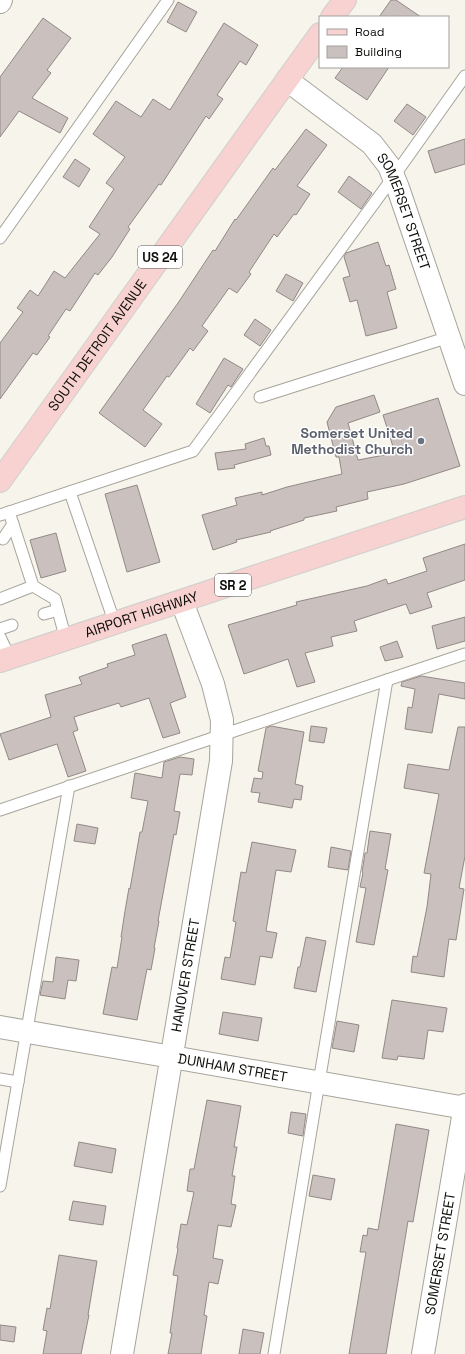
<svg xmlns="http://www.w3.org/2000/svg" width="465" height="1354" viewBox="0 0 465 1354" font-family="'Space Grotesk',sans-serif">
<rect width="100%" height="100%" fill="#f6f4eb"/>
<g fill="#cac1be" stroke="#928986">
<path d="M 391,0 L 396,0 L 421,17 L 379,17 Z"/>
<path d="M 178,2 L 197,12 L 186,32 L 167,22 Z"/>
<path d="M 43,18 L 71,38 L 47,70 L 51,73 L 32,98 L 68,118 L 60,133 L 19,111 L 0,137 L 0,77 Z"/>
<path d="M 224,23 L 258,45 L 246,65 L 240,61 L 217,95 L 223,99 L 209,119 L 206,116 L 161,185 L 159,184 L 128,227 L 130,229 L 112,257 L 98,275 L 95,273 L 70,311 L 66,309 L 48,336 L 50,337 L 37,355 L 33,353 L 0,399 L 0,343 L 23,312 L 17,308 L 30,290 L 38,296 L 54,271 L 65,278 L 100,234 L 89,227 L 114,189 L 106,183 L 125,157 L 93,134 L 116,101 L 141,117 L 153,99 L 170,110 Z"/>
<path d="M 343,67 L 389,67 L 367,100 L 335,78 Z"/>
<path d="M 407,104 L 426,117 L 413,135 L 394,121 Z"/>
<path d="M 306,129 L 327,145 L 297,186 L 310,194 L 296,215 L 294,214 L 277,237 L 274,234 L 249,272 L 251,274 L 237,293 L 229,288 L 202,326 L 208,331 L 193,351 L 190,348 L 169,377 L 167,376 L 143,410 L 162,424 L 145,447 L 99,413 L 178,303 L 213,250 L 215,251 L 235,219 L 236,220 L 273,168 L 275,170 Z"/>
<path d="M 465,139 L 465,164 L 435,173 L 428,151 Z"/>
<path d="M 75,159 L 90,169 L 79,187 L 63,177 Z"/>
<path d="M 349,176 L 372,193 L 361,209 L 338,192 Z"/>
<path d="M 378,242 L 386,266 L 389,265 L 396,289 L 387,292 L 397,328 L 366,336 L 357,300 L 350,302 L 343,278 L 350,276 L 344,257 L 346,253 Z"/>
<path d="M 286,274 L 303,283 L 293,301 L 276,291 Z"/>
<path d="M 255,319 L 271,330 L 260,346 L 244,335 Z"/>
<path d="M 224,358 L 243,369 L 231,387 L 228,385 L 210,413 L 196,404 Z"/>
<path d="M 374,395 L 380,412 L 348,423 L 358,460 L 395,453 L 383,415 L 438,398 L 460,466 L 404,484 L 367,492 L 368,499 L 336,507 L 337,511 L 304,518 L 304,520 L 270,531 L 271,532 L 236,540 L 237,542 L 213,550 L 202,515 L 237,505 L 235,498 L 262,492 L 262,495 L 287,487 L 342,474 L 339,457 L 336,457 L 327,422 L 336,407 Z"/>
<path d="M 264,438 L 266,446 L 269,446 L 271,455 L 234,465 L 235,468 L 218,470 L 215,453 L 246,449 L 245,444 Z"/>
<path d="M 137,485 L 160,562 L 127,572 L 105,494 Z"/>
<path d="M 56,533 L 66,571 L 41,578 L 30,540 Z"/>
<path d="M 465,544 L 465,580 L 427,593 L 432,607 L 410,614 L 406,604 L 354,621 L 357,631 L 331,637 L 333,646 L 305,653 L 315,682 L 297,687 L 288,659 L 244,674 L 228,625 L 297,605 L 296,602 L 367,586 L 386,579 L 388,584 L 427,571 L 423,558 Z"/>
<path d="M 465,617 L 465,641 L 437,649 L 432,626 Z"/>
<path d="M 166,634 L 186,697 L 170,703 L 180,733 L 163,738 L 149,698 L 121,707 L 119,703 L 74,717 L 78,730 L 73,732 L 86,771 L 68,777 L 57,744 L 9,760 L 0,734 L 51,717 L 45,695 L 82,684 L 79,677 L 108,667 L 107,664 L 135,655 L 132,645 Z"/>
<path d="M 397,641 L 403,657 L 385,661 L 380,647 Z"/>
<path d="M 421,676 L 465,683 L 465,699 L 439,694 L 432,733 L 405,729 L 408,707 L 412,708 L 415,689 L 401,686 L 402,682 Z"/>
<path d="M 271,726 L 304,732 L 295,784 L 303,786 L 301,800 L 294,799 L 292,808 L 258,802 L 260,793 L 251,792 L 254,778 L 262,779 L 263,772 L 258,771 L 266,728 Z"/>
<path d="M 311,726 L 327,728 L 324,743 L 309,741 Z"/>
<path d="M 458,727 L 465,727 L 465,856 L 459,888 L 464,889 L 456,940 L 449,939 L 444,977 L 411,972 L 413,956 L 417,957 L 427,907 L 431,874 L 424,873 L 439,794 L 404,788 L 408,764 L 449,770 Z"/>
<path d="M 180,757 L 194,759 L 192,775 L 180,774 L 174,811 L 180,812 L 176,835 L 174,834 L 158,921 L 159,921 L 154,948 L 155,948 L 151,970 L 147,969 L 137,1020 L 103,1014 L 112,967 L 117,968 L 122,937 L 121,937 L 125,911 L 129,888 L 130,889 L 140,832 L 142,832 L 148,801 L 131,798 L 135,773 L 162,778 L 164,762 Z"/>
<path d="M 77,824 L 98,828 L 95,844 L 74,841 Z"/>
<path d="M 370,831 L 391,834 L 385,869 L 388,870 L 374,945 L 356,942 L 366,888 L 360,887 L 363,873 L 362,872 L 365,853 L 367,853 Z"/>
<path d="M 252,842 L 296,850 L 291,872 L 276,870 L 266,931 L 277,933 L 272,958 L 260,956 L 255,985 L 221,979 L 225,957 L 230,958 L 236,922 L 233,921 L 241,872 L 246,873 Z"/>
<path d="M 331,847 L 351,851 L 348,870 L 328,867 Z"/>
<path d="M 306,937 L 326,941 L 316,992 L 294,988 L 298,967 L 300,967 Z"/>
<path d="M 56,957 L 79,960 L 76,981 L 68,980 L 65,999 L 40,995 L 43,981 L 53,982 Z"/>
<path d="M 392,1000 L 447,1008 L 443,1032 L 428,1030 L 424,1059 L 398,1056 L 397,1060 L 382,1058 Z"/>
<path d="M 223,1012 L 262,1018 L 258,1041 L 219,1034 Z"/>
<path d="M 337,1021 L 359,1025 L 354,1052 L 332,1048 Z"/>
<path d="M 207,1100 L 241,1106 L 234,1147 L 237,1147 L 232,1176 L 235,1176 L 231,1204 L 236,1205 L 231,1227 L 218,1225 L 213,1258 L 223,1260 L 218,1284 L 209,1282 L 204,1315 L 207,1316 L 201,1354 L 168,1354 L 172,1333 L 170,1333 L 178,1276 L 173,1275 L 178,1249 L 177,1248 L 181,1224 L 187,1225 L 194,1192 L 187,1191 L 190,1169 L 194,1169 Z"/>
<path d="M 291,1112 L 306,1114 L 303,1136 L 288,1133 Z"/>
<path d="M 396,1124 L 429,1130 L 413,1222 L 408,1221 L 386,1354 L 349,1354 L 366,1252 L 360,1252 L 363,1235 L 367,1236 L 368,1228 L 378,1230 Z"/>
<path d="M 79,1142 L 116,1149 L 112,1173 L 74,1166 Z"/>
<path d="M 313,1175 L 335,1179 L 331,1200 L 309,1196 Z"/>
<path d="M 73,1201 L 106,1206 L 103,1225 L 69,1220 Z"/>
<path d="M 59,1255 L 97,1261 L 88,1315 L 89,1315 L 81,1354 L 43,1354 L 47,1331 L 43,1330 L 47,1308 L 50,1309 Z"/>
<path d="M 0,1325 L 16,1327 L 14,1342 L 0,1340 Z"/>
<path d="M 243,1329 L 264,1333 L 260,1354 L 239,1354 Z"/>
</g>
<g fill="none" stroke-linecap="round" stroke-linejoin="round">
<defs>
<g id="service">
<path d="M 0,238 L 168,0"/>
<path d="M 260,397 L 449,337"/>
<path d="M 70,492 L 115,624"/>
<path d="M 9,512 L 33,586 L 55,599 L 66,640"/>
<path d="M 0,515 L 193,451 L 394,176 L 465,76"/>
<path d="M 3,539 L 13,524"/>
<path d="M 0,599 L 33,586"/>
<path d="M 44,614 L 58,610"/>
<path d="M 0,629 L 12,625"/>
<path d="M 0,637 L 10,658"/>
<path d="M 0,810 L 222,735 L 465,654"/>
<path d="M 0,1079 L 18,1082"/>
<path d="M 0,1186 L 69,786"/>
<path d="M 274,1354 L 319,1082 L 387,680"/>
</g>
<g id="minor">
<path d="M 0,2 L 1,0"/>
<path id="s1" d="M 287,80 L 372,144 L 389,166 L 398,188 L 465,384"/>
<path id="s2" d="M 0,1027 L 465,1108"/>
<path id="s3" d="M 122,1354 L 221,761 L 222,720 L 213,684 L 182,602"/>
<path id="s4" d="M 423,1354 L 465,1105"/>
</g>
<g id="primary">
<path d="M 332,17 L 345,0"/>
<path id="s5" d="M 0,481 L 320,34"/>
<path id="s6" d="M 0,661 L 465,507"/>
</g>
</defs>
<use href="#service" stroke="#a6a49c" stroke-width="13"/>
<use href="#minor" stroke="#a6a49c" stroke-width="24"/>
<use href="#primary" stroke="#cfcfce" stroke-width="24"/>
<use href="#service" stroke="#fff" stroke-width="11"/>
<use href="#minor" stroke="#fff" stroke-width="22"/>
<use href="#primary" stroke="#f7d2d0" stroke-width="22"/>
</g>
<circle fill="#6b7280" stroke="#fff" stroke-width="1.5" cx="421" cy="441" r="4"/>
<g text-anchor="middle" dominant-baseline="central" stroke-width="3" stroke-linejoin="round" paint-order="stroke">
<g fill="#fff" stroke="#565654" stroke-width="1">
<rect x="138" y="246" width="44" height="22" rx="3"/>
<rect x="215" y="574" width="36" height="22" rx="3"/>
</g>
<g font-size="13" font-weight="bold" fill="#0e0e0b">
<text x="160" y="257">US 24</text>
<text x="233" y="585">SR 2</text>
</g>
<g font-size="14" fill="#0e0e0b" stroke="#fff">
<text stroke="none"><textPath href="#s1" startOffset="182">SOMERSET STREET</textPath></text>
<text stroke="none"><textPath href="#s5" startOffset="167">SOUTH DETROIT AVENUE</textPath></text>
<text stroke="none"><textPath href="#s6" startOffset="149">AIRPORT HIGHWAY</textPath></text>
<text stroke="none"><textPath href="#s3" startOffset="384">HANOVER STREET</textPath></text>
<text stroke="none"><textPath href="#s2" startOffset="236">DUNHAM STREET</textPath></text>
<text stroke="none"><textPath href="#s4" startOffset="102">SOMERSET STREET</textPath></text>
</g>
<g font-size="14" font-weight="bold" fill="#5b616d" stroke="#fff" text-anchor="end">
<text x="413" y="433">Somerset United<tspan x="413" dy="16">Methodist Church</tspan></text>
</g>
</g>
<rect x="319" y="16" width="130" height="52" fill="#ffffff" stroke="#9f9f9d"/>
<rect x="327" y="29" width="20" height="6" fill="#f7d2d0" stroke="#9f9f9d"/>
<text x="355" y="36" font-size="12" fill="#0e0e0b">Road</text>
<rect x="327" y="46" width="20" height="12" fill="#cac1be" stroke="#9f9f9d"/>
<text x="355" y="56" font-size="12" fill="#0e0e0b">Building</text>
</svg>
